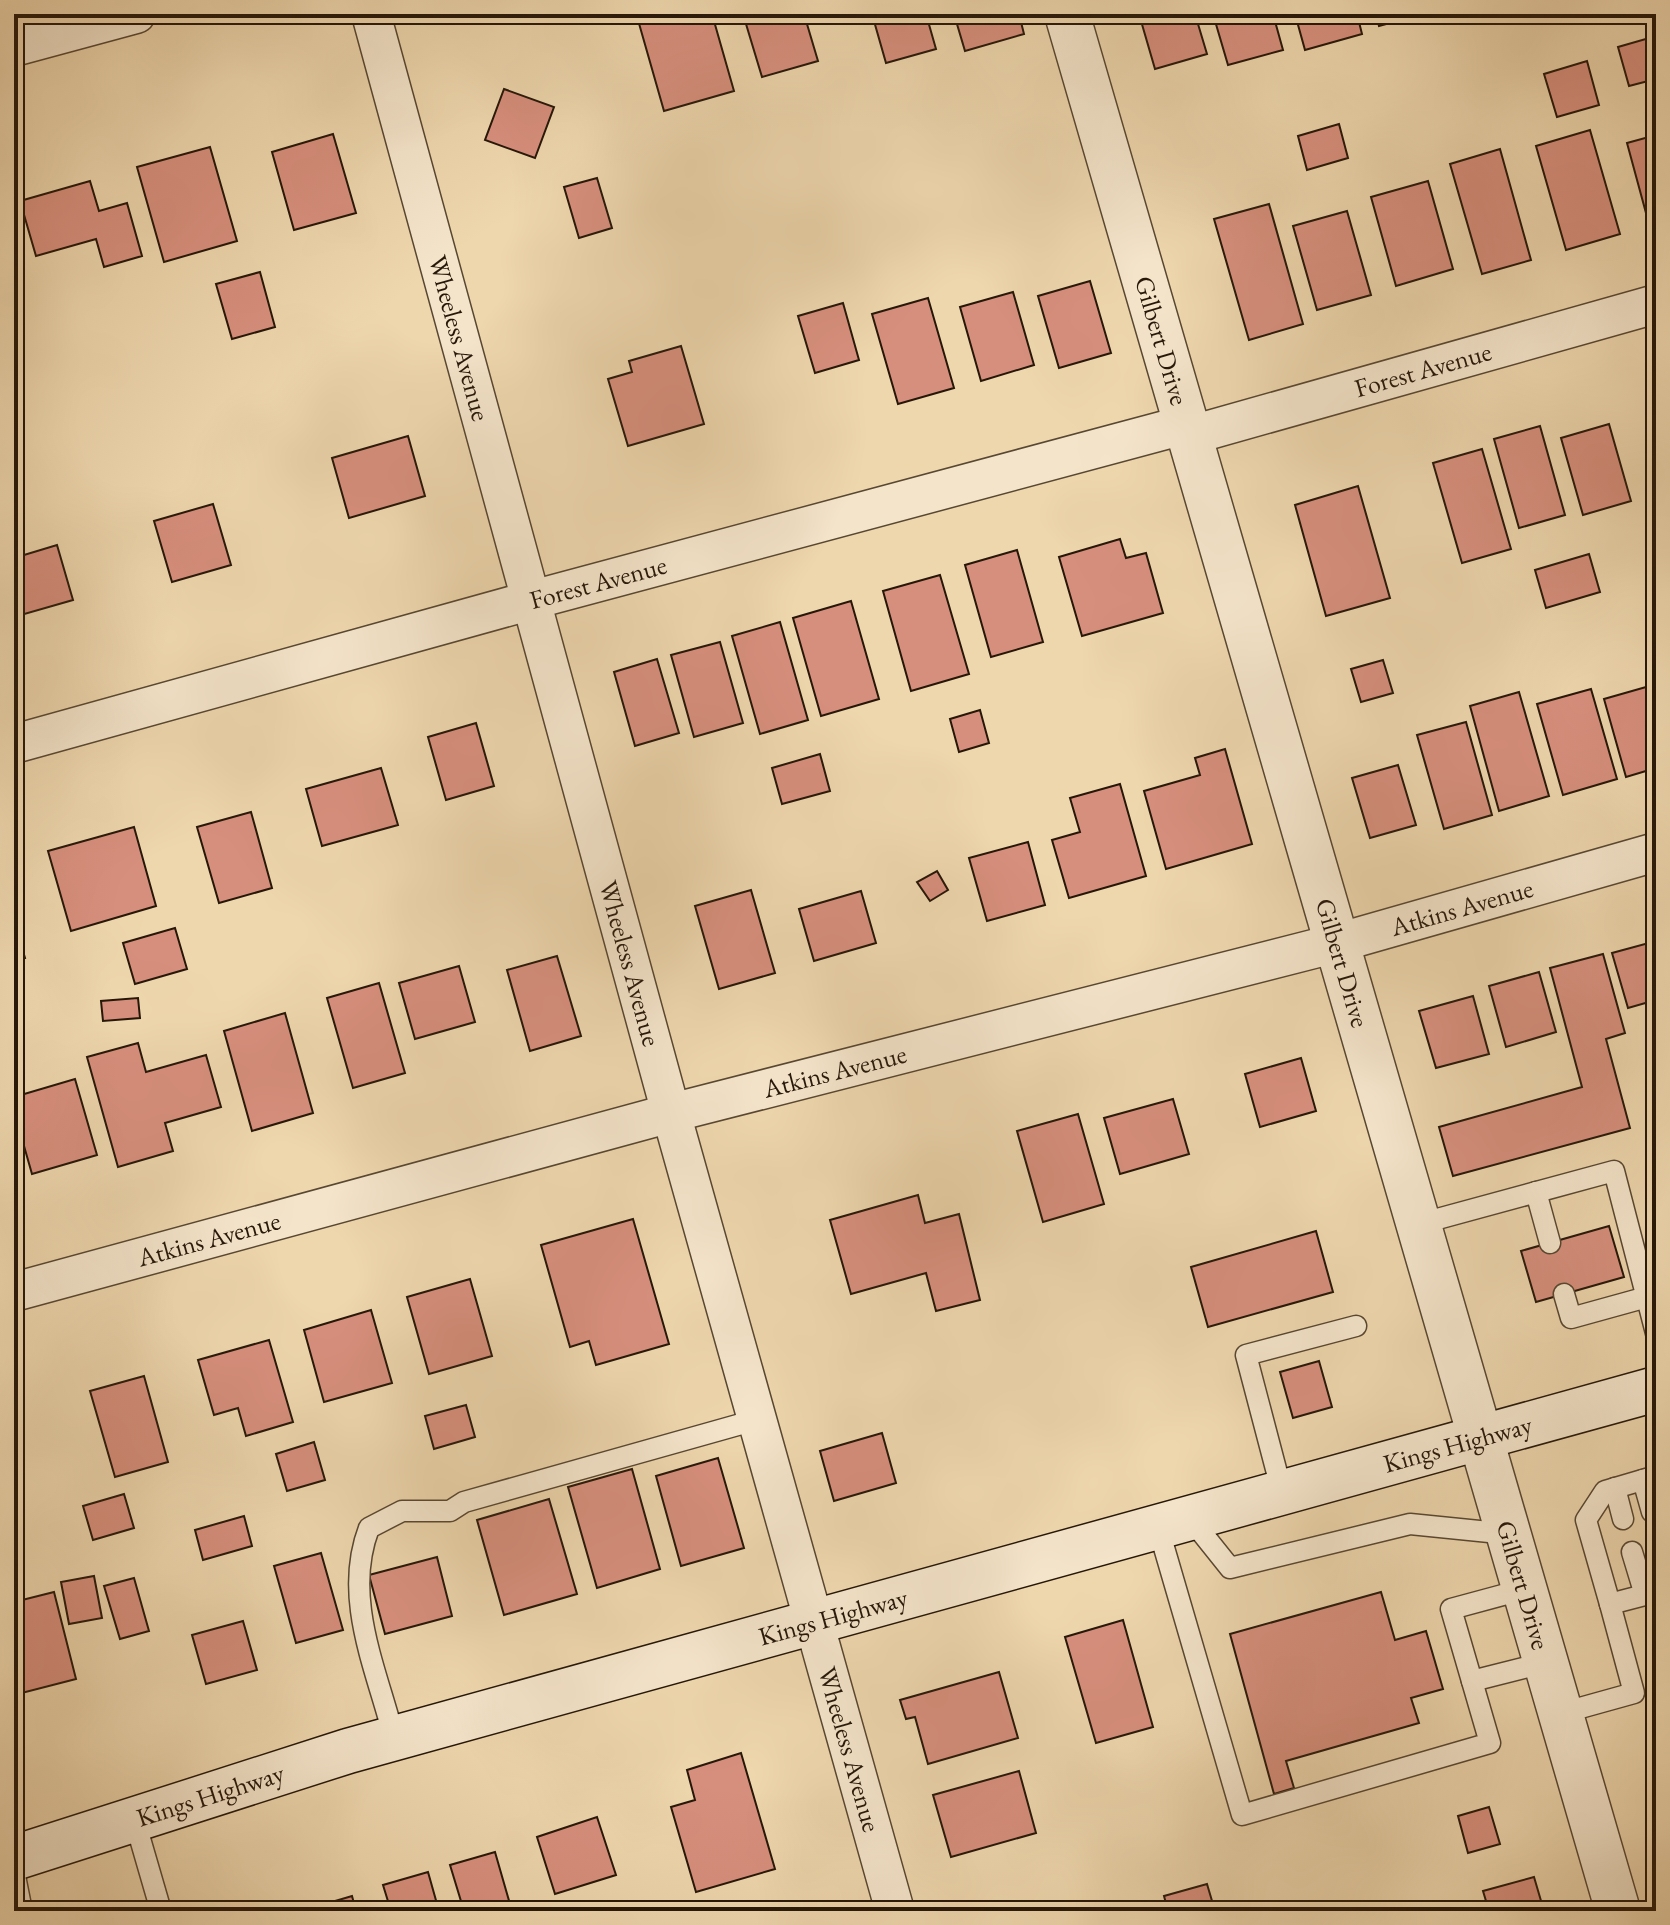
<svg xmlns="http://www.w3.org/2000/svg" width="1670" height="1925" viewBox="0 0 1670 1925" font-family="'EB Garamond',serif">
<rect width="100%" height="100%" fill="#eed6ad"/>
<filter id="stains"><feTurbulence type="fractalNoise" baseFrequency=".0025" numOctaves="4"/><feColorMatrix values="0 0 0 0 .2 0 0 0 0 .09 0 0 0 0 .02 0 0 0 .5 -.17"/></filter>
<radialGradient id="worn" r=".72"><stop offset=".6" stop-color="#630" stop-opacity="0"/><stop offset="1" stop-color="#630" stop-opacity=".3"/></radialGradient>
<g fill="#d78f7d" stroke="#261709" stroke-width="2">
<path d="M 658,14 L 712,14 L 734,91 L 664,111 L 638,20 Z"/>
<path d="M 743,14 L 804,14 L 818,61 L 762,77 Z"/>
<path d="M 872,14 L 926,14 L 936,49 L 886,63 Z"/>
<path d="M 954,14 L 1019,14 L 1024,34 L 965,51 Z"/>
<path d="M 1139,14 L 1195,14 L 1207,54 L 1155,69 Z"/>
<path d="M 1213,14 L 1273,14 L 1283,50 L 1228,65 Z"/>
<path d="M 1295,14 L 1357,14 L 1362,34 L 1305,50 Z"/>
<path d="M 1376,14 L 1423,14 L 1379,26 Z"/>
<path d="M 1656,36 L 1656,79 L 1629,86 L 1618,47 Z"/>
<path d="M 1587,61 L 1599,105 L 1557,117 L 1544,74 Z"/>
<path d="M 504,89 L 554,107 L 535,158 L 485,140 Z"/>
<path d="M 1339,124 L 1348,158 L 1307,170 L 1298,136 Z"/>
<path d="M 1590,130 L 1620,234 L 1566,250 L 1536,146 Z"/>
<path d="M 333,134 L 356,213 L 294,230 L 272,152 Z"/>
<path d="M 1656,135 L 1656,210 L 1646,213 L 1627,143 Z"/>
<path d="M 210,147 L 237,241 L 164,262 L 137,167 Z"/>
<path d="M 1500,149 L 1531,260 L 1482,274 L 1450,164 Z"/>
<path d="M 597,178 L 612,228 L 579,238 L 564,187 Z"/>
<path d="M 90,181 L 99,211 L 127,203 L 142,256 L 104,267 L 96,239 L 36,256 L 20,201 Z"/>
<path d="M 1428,181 L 1453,269 L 1396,286 L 1371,197 Z"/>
<path d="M 1269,204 L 1303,324 L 1249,340 L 1214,219 Z"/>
<path d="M 1347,211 L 1371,295 L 1317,310 L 1293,226 Z"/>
<path d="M 260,272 L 275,327 L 232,339 L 216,284 Z"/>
<path d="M 1090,281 L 1111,353 L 1059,368 L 1038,296 Z"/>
<path d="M 1013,292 L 1034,365 L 981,381 L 960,307 Z"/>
<path d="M 928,298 L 954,388 L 898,404 L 872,314 Z"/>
<path d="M 843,303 L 859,360 L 815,373 L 798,316 Z"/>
<path d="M 681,346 L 704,424 L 628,446 L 608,379 L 632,372 L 629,361 Z"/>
<path d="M 1656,411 L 1656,443 L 1647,413 Z"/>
<path d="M 1609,424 L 1631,501 L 1583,515 L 1561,438 Z"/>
<path d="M 1540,426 L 1565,515 L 1519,528 L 1494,439 Z"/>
<path d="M 408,436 L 425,496 L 349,518 L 332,458 Z"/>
<path d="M 1482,449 L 1511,549 L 1462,563 L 1433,463 Z"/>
<path d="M 1358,486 L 1390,598 L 1326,616 L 1295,505 Z"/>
<path d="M 213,504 L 231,565 L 172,582 L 154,521 Z"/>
<path d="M 1120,539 L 1126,558 L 1146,553 L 1163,613 L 1082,636 L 1059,557 Z"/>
<path d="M 57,545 L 73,600 L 14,617 L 14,558 Z"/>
<path d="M 1017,550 L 1043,642 L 991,657 L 965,565 Z"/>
<path d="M 1589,554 L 1600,592 L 1546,608 L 1535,570 Z"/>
<path d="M 940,575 L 969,674 L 911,691 L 883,591 Z"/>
<path d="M 851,601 L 879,699 L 821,716 L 793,618 Z"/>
<path d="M 780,622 L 808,720 L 760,734 L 732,636 Z"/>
<path d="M 720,642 L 743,723 L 694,737 L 671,655 Z"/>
<path d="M 657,659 L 679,733 L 635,746 L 614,672 Z"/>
<path d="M 1383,660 L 1393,693 L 1361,702 L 1351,669 Z"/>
<path d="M 1653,685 L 1656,698 L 1656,768 L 1626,777 L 1604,699 Z"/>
<path d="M 1591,689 L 1617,779 L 1563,795 L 1537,704 Z"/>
<path d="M 1519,692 L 1549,796 L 1499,811 L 1470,706 Z"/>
<path d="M 980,710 L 989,743 L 959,752 L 950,719 Z"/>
<path d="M 1466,722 L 1492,815 L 1444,829 L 1417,735 Z"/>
<path d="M 476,723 L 494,786 L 446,800 L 428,737 Z"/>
<path d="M 1225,749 L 1252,844 L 1166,869 L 1144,791 L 1200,775 L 1195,758 Z"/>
<path d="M 820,754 L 830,791 L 782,804 L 772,768 Z"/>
<path d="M 1398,765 L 1416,825 L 1370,838 L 1352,778 Z"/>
<path d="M 381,768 L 398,825 L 322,846 L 306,789 Z"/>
<path d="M 1120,784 L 1146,876 L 1069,898 L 1052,840 L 1080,832 L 1070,798 Z"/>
<path d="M 251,812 L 272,888 L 219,903 L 197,827 Z"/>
<path d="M 134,827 L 156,906 L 71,931 L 48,851 Z"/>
<path d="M 1028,842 L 1045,905 L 987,921 L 969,858 Z"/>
<path d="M 937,871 L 948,890 L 930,901 L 917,882 Z"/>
<path d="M 751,890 L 775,973 L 719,989 L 695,906 Z"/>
<path d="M 861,891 L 876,943 L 814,961 L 799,909 Z"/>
<path d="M 14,920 L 25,958 L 14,961 Z"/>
<path d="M 175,928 L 187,969 L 135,984 L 123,943 Z"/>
<path d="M 1656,941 L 1656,1000 L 1628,1008 L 1612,953 Z"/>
<path d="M 1603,954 L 1625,1033 L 1606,1039 L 1630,1128 L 1453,1176 L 1439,1127 L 1582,1087 L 1550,968 Z"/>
<path d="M 557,956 L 581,1036 L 530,1051 L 507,970 Z"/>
<path d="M 459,966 L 475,1022 L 415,1039 L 399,983 Z"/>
<path d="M 1539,972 L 1556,1032 L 1506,1047 L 1489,986 Z"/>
<path d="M 379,983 L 405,1073 L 353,1088 L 327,998 Z"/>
<path d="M 1473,996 L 1489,1054 L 1436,1068 L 1419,1011 Z"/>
<path d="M 138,998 L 140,1018 L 103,1021 L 101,1001 Z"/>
<path d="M 285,1013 L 313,1113 L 252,1131 L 224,1031 Z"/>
<path d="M 138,1043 L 146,1072 L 206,1055 L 221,1107 L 165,1123 L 173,1151 L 118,1167 L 87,1057 Z"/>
<path d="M 1301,1058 L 1316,1111 L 1260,1127 L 1245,1074 Z"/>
<path d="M 75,1079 L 97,1155 L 32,1174 L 14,1111 L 14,1097 Z"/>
<path d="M 1173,1099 L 1189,1154 L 1120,1174 L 1104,1118 Z"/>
<path d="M 1078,1114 L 1104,1204 L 1043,1222 L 1017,1131 Z"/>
<path d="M 918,1195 L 925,1223 L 959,1214 L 980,1300 L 936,1311 L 926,1273 L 851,1294 L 830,1220 Z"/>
<path d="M 633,1219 L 669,1344 L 596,1365 L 589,1341 L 570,1347 L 541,1245 Z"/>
<path d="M 1609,1226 L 1624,1277 L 1536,1302 L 1521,1251 Z"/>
<path d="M 1316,1231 L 1333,1292 L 1208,1327 L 1191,1267 Z"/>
<path d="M 470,1279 L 492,1356 L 429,1374 L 407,1297 Z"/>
<path d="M 371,1310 L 392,1383 L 324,1402 L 304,1330 Z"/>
<path d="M 269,1340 L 293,1422 L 246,1436 L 238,1408 L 214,1415 L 198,1360 Z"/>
<path d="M 1319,1361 L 1332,1407 L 1293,1418 L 1280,1372 Z"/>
<path d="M 144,1376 L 168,1462 L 115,1477 L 90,1391 Z"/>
<path d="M 466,1405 L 475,1437 L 434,1449 L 425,1416 Z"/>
<path d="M 882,1433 L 896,1483 L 834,1501 L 820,1451 Z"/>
<path d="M 314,1442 L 325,1480 L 287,1491 L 276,1454 Z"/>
<path d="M 718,1458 L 744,1548 L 681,1566 L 656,1476 Z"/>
<path d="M 632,1469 L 660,1569 L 597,1588 L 568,1487 Z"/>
<path d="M 124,1494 L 134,1528 L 93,1540 L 83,1506 Z"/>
<path d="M 549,1499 L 577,1594 L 504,1615 L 477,1520 Z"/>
<path d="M 244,1516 L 252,1546 L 203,1560 L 195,1530 Z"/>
<path d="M 321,1553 L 343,1630 L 296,1643 L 274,1566 Z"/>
<path d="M 437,1557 L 452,1616 L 385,1634 L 369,1575 Z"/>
<path d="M 94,1576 L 102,1618 L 69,1624 L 61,1582 Z"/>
<path d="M 134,1578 L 149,1631 L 120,1639 L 104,1586 Z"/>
<path d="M 54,1592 L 76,1679 L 14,1695 L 14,1602 Z"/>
<path d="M 1381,1592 L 1395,1640 L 1426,1631 L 1443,1689 L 1411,1698 L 1419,1723 L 1286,1761 L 1294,1788 L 1274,1794 L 1230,1634 Z"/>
<path d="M 1123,1620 L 1153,1727 L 1096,1743 L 1065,1637 Z"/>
<path d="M 243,1621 L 257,1670 L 206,1684 L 192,1635 Z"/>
<path d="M 999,1672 L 1018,1738 L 928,1764 L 915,1717 L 906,1719 L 900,1700 Z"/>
<path d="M 741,1753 L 775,1869 L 696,1892 L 671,1807 L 695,1800 L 687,1770 Z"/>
<path d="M 1019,1771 L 1036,1833 L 951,1857 L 933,1795 Z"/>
<path d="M 1489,1807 L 1500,1844 L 1468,1853 L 1458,1816 Z"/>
<path d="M 597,1817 L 616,1875 L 555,1894 L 537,1837 Z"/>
<path d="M 495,1852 L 512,1911 L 464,1911 L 450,1865 Z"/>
<path d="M 428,1872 L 439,1911 L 391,1911 L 383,1885 Z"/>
<path d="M 1534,1877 L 1544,1911 L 1489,1911 L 1483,1891 Z"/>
<path d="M 1207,1884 L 1215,1911 L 1168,1911 L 1164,1896 Z"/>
<path d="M 352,1896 L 356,1911 L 301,1911 Z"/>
</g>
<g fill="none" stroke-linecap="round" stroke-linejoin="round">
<defs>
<g id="service">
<path d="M 1536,1192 L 1550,1243"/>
<path d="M 1419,1224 L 1614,1171 L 1656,1333"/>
<path d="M 1564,1294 L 1571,1318 L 1647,1297"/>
<path d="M 1643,1480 L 1652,1512"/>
<path d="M 1615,1488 L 1623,1519"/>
<path d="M 1282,1492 L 1246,1355 L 1356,1326"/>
<path d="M 1190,1518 L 1230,1568 L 1410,1524 L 1509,1534"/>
<path d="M 1158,1527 L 1242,1815 L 1490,1743 L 1451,1609 L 1525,1589"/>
<path d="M 1632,1552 L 1645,1595"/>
<path d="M 1610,1604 L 1586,1520 L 1605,1491 L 1656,1476"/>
<path d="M 1472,1681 L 1547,1662"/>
<path d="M 1562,1713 L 1634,1693 L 1610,1604 L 1656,1592"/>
<path d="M 394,1738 C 377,1670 342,1598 369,1528 L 402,1511 L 450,1511 L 464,1502 L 759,1419"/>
<path d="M 134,1818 L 161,1911"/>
<path d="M 14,1871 L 22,1911"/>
</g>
<g id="minor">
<path id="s1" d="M 371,14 L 671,1113 L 895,1911"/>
<path d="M 14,47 L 136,14"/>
<path id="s2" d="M 1188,436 L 1656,304"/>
<path id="s3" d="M 14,744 L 532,600 L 1184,425"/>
<path id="s4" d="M 14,1292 L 671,1113 L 1337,943 L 1656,852"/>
</g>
<g id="tertiary">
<path id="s5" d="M 1067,14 L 1618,1911"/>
</g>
<g id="secondary">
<path id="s6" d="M 14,1858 L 348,1751 L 1656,1389"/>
</g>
</defs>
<use href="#service" stroke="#584732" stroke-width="23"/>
<use href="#minor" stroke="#584732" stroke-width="41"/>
<use href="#tertiary" stroke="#584732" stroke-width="47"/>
<use href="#secondary" stroke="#261709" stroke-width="47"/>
<use href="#service" stroke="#f4e4ca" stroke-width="20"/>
<use href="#minor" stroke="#f4e4ca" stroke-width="38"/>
<use href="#tertiary" stroke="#f4e4ca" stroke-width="44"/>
<use href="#secondary" stroke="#f4e4ca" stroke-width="44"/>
</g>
<g text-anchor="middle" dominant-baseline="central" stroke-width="8" stroke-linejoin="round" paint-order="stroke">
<g font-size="26" fill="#261709" stroke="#f4e4ca">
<text stroke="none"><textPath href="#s1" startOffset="336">Wheeless Avenue</textPath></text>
<text stroke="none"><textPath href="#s5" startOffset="340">Gilbert Drive</textPath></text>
<text stroke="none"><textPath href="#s2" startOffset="244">Forest Avenue</textPath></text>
<text stroke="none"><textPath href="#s3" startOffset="606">Forest Avenue</textPath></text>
<text stroke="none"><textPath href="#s4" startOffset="1498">Atkins Avenue</textPath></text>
<text stroke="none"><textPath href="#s1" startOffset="984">Wheeless Avenue</textPath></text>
<text stroke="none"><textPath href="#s5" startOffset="988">Gilbert Drive</textPath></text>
<text stroke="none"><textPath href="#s4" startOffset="850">Atkins Avenue</textPath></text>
<text stroke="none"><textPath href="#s4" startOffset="202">Atkins Avenue</textPath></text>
<text stroke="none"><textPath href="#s6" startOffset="1502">Kings Highway</textPath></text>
<text stroke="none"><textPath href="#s5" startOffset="1636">Gilbert Drive</textPath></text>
<text stroke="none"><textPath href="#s6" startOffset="854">Kings Highway</textPath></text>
<text stroke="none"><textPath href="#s1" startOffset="1800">Wheeless Avenue</textPath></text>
<text stroke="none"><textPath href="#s6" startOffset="206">Kings Highway</textPath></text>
</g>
</g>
<rect width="1670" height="1925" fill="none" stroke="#eed6ad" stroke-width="48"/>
<rect x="16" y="16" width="1638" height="1893" fill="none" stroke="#261709" stroke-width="4"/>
<rect x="24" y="24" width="1622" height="1877" fill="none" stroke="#261709" stroke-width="2"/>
<rect width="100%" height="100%" filter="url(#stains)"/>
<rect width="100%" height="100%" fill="url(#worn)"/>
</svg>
